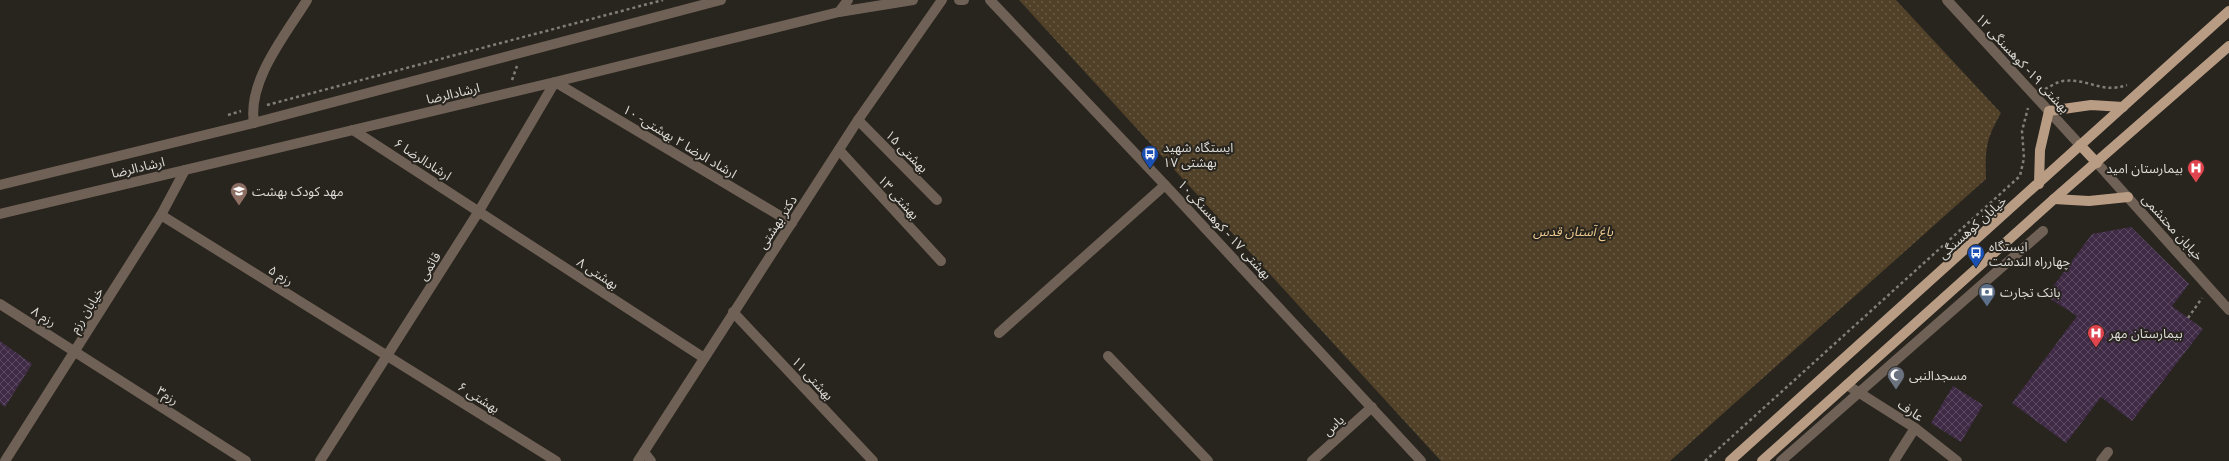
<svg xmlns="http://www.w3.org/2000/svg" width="2229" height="461" viewBox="0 0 2229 461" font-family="'Noto Serif','Noto Sans Arabic',serif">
<defs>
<pattern id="garden-dots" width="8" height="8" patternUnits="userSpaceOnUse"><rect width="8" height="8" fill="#514128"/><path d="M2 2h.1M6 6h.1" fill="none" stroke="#6a5c46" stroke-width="1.8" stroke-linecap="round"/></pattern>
<pattern id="building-cross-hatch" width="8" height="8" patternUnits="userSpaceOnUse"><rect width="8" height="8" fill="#402b47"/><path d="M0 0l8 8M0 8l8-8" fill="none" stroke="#5b4961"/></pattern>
</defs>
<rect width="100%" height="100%" fill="#28241e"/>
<path fill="url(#garden-dots)" d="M 1019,0 L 1896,0 L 2001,113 C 1986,139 1985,149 1986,179 L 1670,461 L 1441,461 Z"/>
<g fill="url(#building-cross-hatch)">
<path d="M 2131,227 L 2189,284 L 2172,306 L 2203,329 L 2132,421 L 2101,397 L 2066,443 L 2012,403 L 2077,316 L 2046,296 L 2092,234 Z"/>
<path d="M 0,341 L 32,364 L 5,407 L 0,403 Z"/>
<path d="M 1953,386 L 1983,405 L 1961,442 L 1931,423 Z"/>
</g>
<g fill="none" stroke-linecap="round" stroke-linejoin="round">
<g stroke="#817e79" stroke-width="2.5" stroke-dasharray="3 3" stroke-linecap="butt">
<path d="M 512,80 L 517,66"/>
<path d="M 2045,89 C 2051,86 2057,82 2063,81 C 2089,78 2101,94 2127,85"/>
<path d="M 267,105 L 663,0"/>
<path d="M 228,115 L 241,111"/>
<path d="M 2188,318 L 2202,298"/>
<path d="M 1705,461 L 2020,176 L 2024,158 L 2022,131 L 2028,108"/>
</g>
<g stroke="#6f6155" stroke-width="10">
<path d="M 959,0 L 964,0"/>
<path d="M 990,0 L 1165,185 L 1421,461"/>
<path d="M 1947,0 L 2080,145"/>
<path d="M 839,12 L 848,0"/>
<path d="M 858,120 L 937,200"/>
<path d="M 254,123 C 247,81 286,34 307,0"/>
<path d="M 353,130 L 704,358"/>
<path d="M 839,150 L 941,261"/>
<path d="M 2097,163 L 2229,310"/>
<path d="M 0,185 L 254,123 L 721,0"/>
<path d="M 0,214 L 555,82 L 839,12 L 913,0"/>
<path d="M 161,215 L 556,461"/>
<path d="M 0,304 L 246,461"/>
<path d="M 733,312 L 873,461"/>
<path d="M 999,333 L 1165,185"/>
<path d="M 1108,356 L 1208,461"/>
<path d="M 1847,385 L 1915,428 L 1957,461"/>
<path d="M 644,452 L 651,461"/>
<path d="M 5,461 L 161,215 L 185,170"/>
<path d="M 320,461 L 479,211 L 555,82 L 792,223"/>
<path d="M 638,461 L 858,120 L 942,0"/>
<path d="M 1312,461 L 1372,407"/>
<path d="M 1781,461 L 2043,231"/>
<path d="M 1894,461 L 1915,428"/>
<path d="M 2101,461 L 2108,452"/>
</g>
<g stroke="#b99c84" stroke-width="10">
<path d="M 2080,145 L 2097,163"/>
<path d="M 2039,184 L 2040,150 L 2049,111 L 2091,105 L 2123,107"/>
<path d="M 2054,199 L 2089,201 L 2128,197"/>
<path d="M 1730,461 L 2229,11"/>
<path d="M 1762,461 L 2054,199 L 2229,46"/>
</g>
</g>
<defs>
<symbol id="bus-pin" viewBox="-11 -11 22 30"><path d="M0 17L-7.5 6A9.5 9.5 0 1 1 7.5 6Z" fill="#1a4fb4" stroke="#28241e"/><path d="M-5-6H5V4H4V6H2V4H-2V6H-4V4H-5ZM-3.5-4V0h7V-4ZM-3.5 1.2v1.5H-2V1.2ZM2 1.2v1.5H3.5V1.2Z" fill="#fff"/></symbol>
<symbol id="hospital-pin" viewBox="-11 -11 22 30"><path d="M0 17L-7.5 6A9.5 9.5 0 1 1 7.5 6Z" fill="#e0444e" stroke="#28241e"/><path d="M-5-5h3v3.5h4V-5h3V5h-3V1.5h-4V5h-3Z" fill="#fff"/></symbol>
<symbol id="school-pin" viewBox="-11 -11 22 30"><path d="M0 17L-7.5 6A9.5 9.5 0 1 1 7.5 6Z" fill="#8d6e63" stroke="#28241e"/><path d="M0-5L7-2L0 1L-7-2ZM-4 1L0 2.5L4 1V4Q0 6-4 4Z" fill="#fff"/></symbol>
<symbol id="bank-pin" viewBox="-11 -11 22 30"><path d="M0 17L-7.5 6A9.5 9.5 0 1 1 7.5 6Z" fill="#5c6f8a" stroke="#28241e"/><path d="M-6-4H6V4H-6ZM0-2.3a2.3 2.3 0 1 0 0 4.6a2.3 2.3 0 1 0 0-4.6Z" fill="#fff"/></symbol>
<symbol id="mosque-pin" viewBox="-11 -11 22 30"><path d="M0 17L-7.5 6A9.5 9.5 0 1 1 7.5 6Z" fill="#6b7280" stroke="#28241e"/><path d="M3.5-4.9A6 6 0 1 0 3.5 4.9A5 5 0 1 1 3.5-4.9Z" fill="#fff"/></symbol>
</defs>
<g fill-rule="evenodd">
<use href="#bus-pin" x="1140" y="144" width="20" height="27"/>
<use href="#hospital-pin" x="2186" y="158" width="20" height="27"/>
<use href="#school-pin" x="229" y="181" width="20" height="27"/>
<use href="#bus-pin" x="1966" y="243" width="20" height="27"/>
<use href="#bank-pin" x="1977" y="282" width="20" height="27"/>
<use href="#hospital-pin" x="2086" y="323" width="20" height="27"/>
<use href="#mosque-pin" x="1886" y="365" width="20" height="27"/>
</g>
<g text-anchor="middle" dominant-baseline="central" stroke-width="4" stroke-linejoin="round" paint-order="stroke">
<g font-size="13" fill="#dddbd7" stroke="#28241e">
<text transform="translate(2023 63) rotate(47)">بهشتی ۱۹- کوهسنگی ۱۲</text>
<text transform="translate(453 93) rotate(-13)">ارشادالرضا</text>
<text transform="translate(680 141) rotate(31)">ارشاد الرضا ۲ بهشتی- ۱۰</text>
<text transform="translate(907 151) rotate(45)">بهشتی ۱۵</text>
<text transform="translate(423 159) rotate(33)">ارشادالرضا ۶</text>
<text transform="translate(138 167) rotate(-13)">ارشادالرضا</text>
<text transform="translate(899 197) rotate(48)">بهشتی ۱۳</text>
<text transform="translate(777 222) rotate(-57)">دکتر بهشتی</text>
<text transform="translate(1972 227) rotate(-42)">خیابان کوهسنگی</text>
<text transform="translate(2173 227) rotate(48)">خیابان محتشمی</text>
<text transform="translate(1225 229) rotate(47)">بهشتی ۱۷ - کوهسنگی۱۰</text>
<text transform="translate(429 266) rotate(-58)">قائمی</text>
<text transform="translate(598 273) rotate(33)">بهشتی ۸</text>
<text transform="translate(281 275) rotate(32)">رزم ۵</text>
<text transform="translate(86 310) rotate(-58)">خیابان رزم</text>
<text transform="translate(44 316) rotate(32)">رزم ۸</text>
<text transform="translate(813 378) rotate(47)">بهشتی ۱۱</text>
<text transform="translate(168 395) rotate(33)">رزم۳</text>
<text transform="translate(479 397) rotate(32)">بهشتی ۶</text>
<text transform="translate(1911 410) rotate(34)">عارف</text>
<text transform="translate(1333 425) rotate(-42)">یاس</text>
</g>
<g font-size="13" fill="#dddbd7" stroke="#28241e" text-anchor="start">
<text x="1163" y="147">ایستگاه شهید<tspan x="1163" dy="15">بهشتی ۱۷</tspan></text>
<text x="2183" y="168" text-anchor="end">بیمارستان امید</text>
<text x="252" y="191">مهد کودک بهشت</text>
<text x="1989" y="246">ایستگاه<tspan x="1989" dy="15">چهارراه الندشت</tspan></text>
<text x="2000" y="292">بانک تجارت</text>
<text x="2109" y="333">بیمارستان مهر</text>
<text x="1909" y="375">مسجدالنبی</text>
</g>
<g font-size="13" font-style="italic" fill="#efcb90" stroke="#28241e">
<text x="1573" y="231">باغ آستان قدس</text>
</g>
</g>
</svg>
